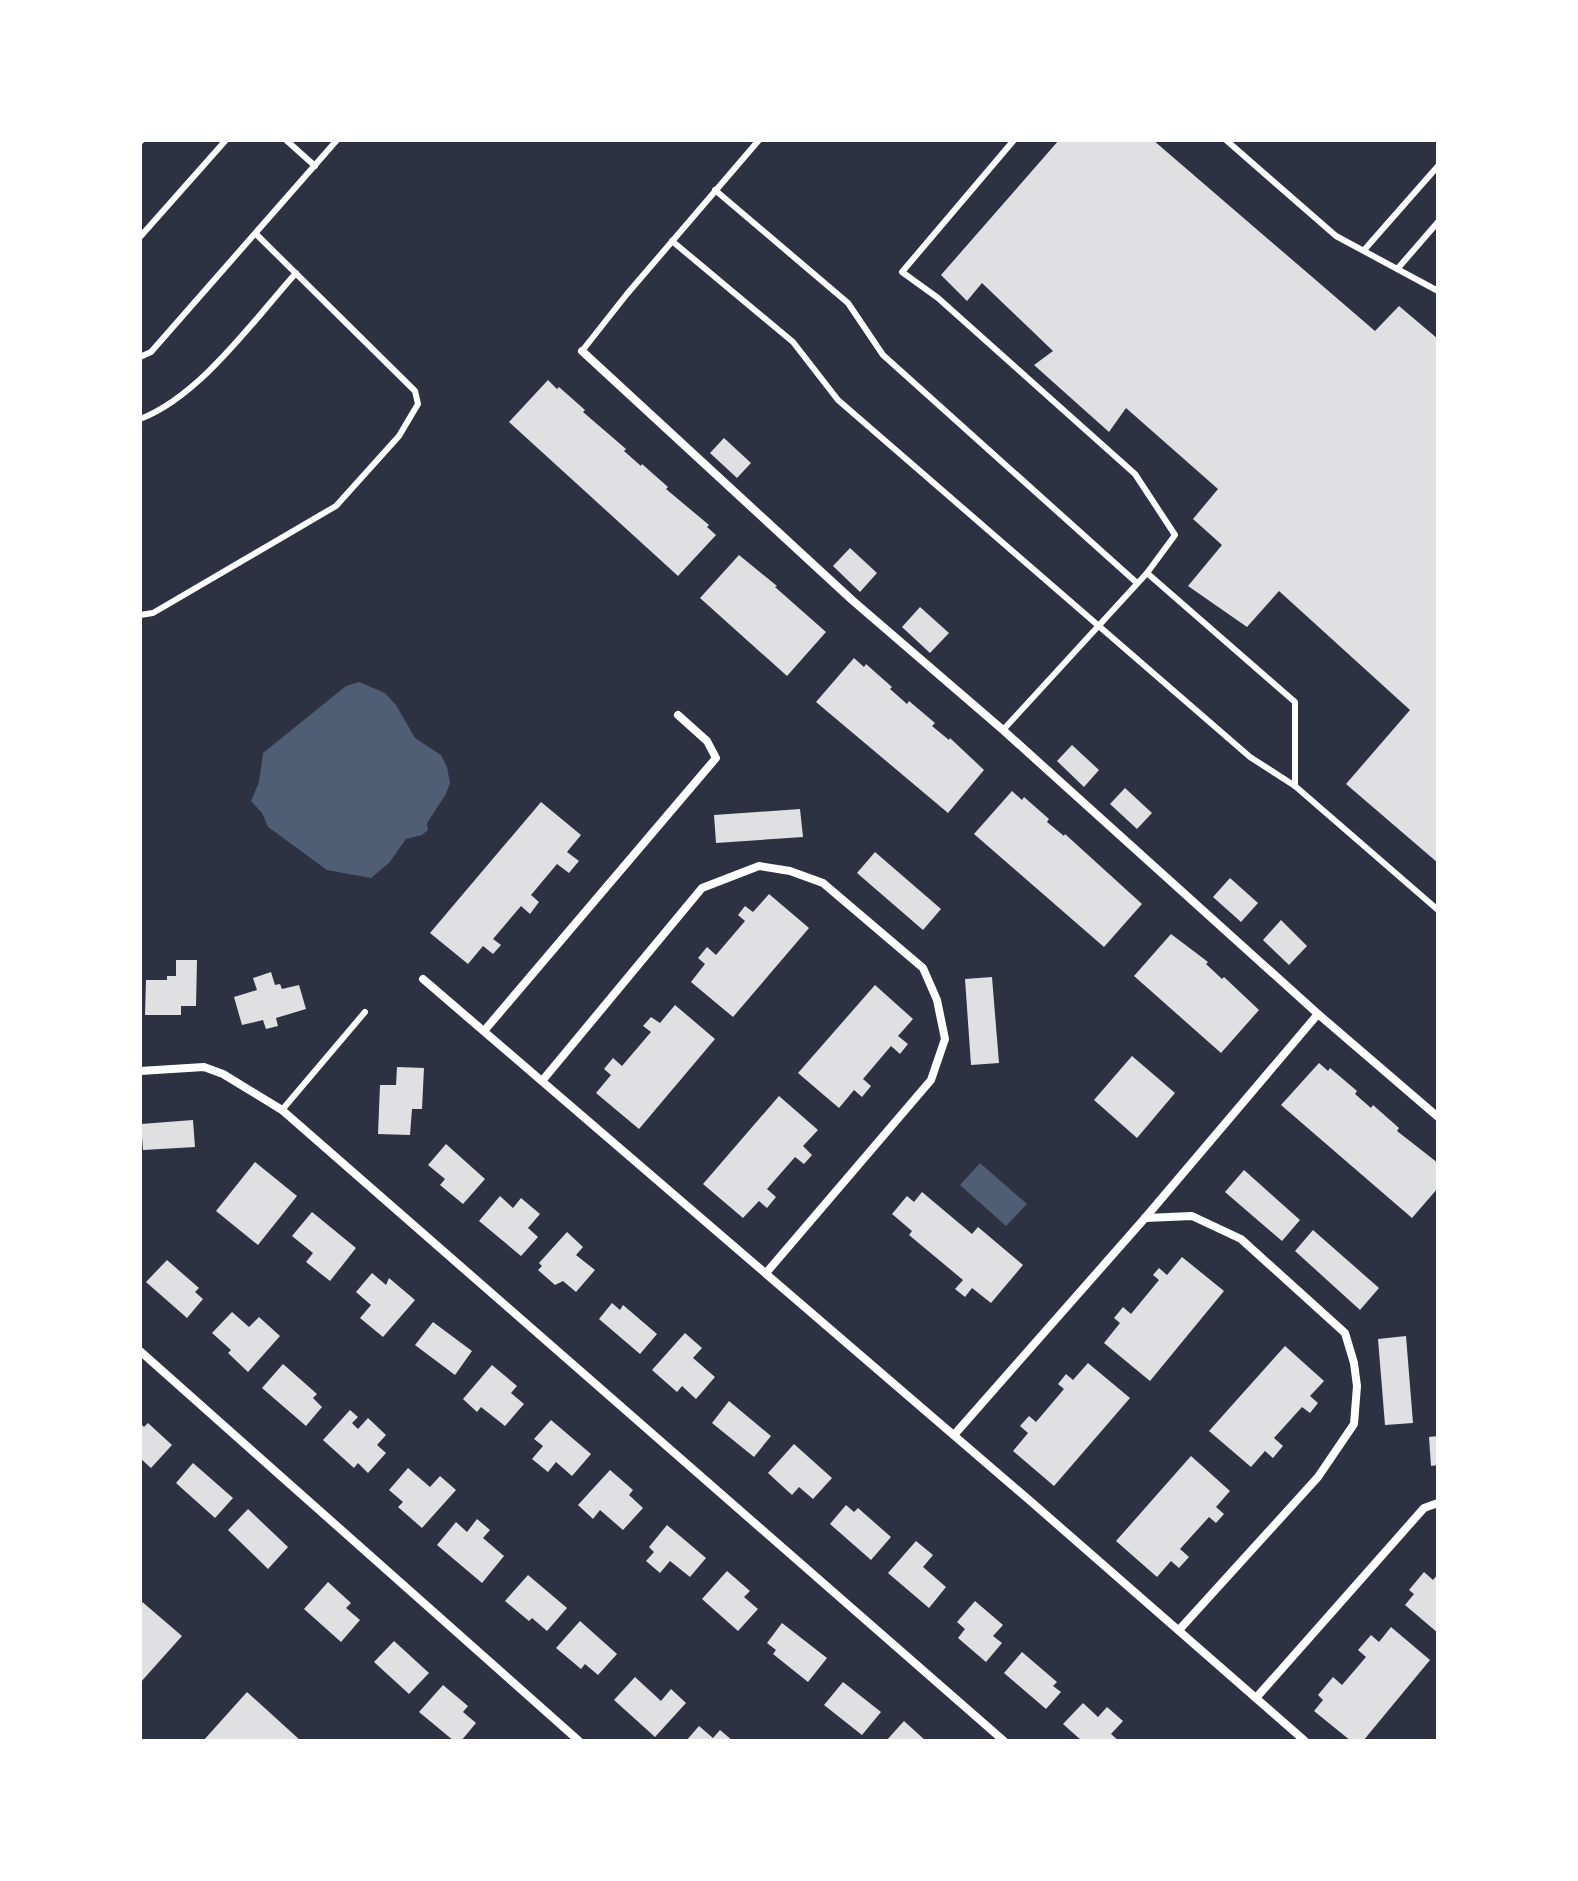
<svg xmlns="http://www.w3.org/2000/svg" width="1578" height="1881" viewBox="0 0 1578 1881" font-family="Karla,sans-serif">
<rect width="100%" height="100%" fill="#2d3142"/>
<g fill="#4f5d75">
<path d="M 359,682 L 385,693 L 396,705 L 415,738 L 441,755 L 447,767 L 450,783 L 446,794 L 427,823 L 428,830 L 422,835 L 406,839 L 389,863 L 371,878 L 327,870 L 268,827 L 262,813 L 251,801 L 259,782 L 263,753 L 346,686 Z"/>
<path d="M 980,1163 L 1027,1204 L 1006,1226 L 960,1185 Z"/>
</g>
<g fill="#e0e0e3">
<path d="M 1059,140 L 1153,140 L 1375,331 L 1399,306 L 1438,339 L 1438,863 L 1346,784 L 1410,710 L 1279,591 L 1247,627 L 1188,586 L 1222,545 L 1193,519 L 1218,489 L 1126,408 L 1109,432 L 1034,365 L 1053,351 L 982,283 L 967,301 L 941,275 Z"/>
<path d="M 548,380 L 557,389 L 559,387 L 585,410 L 583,412 L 626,449 L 624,451 L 641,466 L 642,464 L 668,487 L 666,489 L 709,525 L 707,527 L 716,535 L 678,576 L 509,422 Z"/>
<path d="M 724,438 L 751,463 L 737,478 L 710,453 Z"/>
<path d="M 850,548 L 877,573 L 860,592 L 833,566 Z"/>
<path d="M 739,555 L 777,586 L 775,587 L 826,632 L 787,676 L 700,598 Z"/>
<path d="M 920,607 L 949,633 L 930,653 L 902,627 Z"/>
<path d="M 854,658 L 864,667 L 866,664 L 892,687 L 890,689 L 907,704 L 909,701 L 935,723 L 932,726 L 949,740 L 950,738 L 984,770 L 948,813 L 816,702 Z"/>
<path d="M 1072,745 L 1099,770 L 1084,787 L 1057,761 Z"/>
<path d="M 1125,788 L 1152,813 L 1137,829 L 1110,804 Z"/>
<path d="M 1012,791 L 1022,800 L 1024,797 L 1049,819 L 1047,822 L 1064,836 L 1065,834 L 1142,904 L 1104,947 L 974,834 Z"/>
<path d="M 541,802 L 581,835 L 567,852 L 579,861 L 569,873 L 557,864 L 531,895 L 539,902 L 530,914 L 521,906 L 493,939 L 501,945 L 493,954 L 483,946 L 468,964 L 430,933 Z"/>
<path d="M 800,809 L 803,837 L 716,843 L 714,815 Z"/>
<path d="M 875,852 L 941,909 L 923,930 L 857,873 Z"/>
<path d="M 1230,878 L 1258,903 L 1241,922 L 1213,897 Z"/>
<path d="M 769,894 L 809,928 L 733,1017 L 691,982 L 705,964 L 698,958 L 707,947 L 716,955 L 745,921 L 738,915 L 745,906 L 753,912 Z"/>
<path d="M 1281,920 L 1307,946 L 1289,965 L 1263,940 Z"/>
<path d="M 1171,934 L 1208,962 L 1206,964 L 1222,979 L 1224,977 L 1259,1010 L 1221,1053 L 1134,976 Z"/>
<path d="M 176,960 L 197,960 L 196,1006 L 181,1006 L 181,1015 L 145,1015 L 146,980 L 167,980 L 167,976 L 176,976 Z"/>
<path d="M 271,972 L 275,985 L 280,984 L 282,989 L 299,985 L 306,1009 L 276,1018 L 278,1026 L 266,1029 L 263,1020 L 242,1025 L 234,997 L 257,990 L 253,978 Z"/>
<path d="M 992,977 L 999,1063 L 971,1065 L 965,979 Z"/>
<path d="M 875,985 L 913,1019 L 898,1036 L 908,1044 L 900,1054 L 891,1046 L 863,1079 L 871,1086 L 862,1097 L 854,1090 L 839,1108 L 798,1073 Z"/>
<path d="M 675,1005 L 715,1039 L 639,1129 L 596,1093 L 611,1075 L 604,1069 L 613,1058 L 622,1066 L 651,1032 L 643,1026 L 651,1017 L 660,1023 Z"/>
<path d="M 1132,1056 L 1175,1093 L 1137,1138 L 1094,1100 Z"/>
<path d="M 1319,1063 L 1328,1071 L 1330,1068 L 1357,1091 L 1355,1094 L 1371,1108 L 1373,1105 L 1399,1128 L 1397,1131 L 1438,1163 L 1438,1188 L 1412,1218 L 1281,1105 Z"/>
<path d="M 397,1067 L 424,1068 L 422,1109 L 412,1109 L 410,1135 L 378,1134 L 380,1085 L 396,1085 Z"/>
<path d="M 779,1096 L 818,1130 L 803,1146 L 812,1155 L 804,1164 L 795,1157 L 767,1189 L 776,1197 L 767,1208 L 759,1201 L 743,1218 L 703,1184 Z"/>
<path d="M 193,1120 L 195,1147 L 143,1150 L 141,1124 Z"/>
<path d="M 446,1144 L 485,1179 L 463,1204 L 440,1185 L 445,1179 L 428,1165 Z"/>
<path d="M 255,1162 L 297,1196 L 258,1245 L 216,1211 Z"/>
<path d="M 1244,1170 L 1300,1220 L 1282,1241 L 1225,1192 Z"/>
<path d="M 922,1192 L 972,1234 L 978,1227 L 1023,1265 L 991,1303 L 972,1288 L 965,1297 L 955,1289 L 963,1280 L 909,1235 L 912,1231 L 892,1214 L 907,1196 L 914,1202 Z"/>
<path d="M 500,1196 L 513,1208 L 521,1198 L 540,1214 L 528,1228 L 538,1237 L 521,1256 L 479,1221 Z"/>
<path d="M 312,1212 L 356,1248 L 330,1281 L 306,1262 L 313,1253 L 292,1236 Z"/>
<path d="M 1313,1230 L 1379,1288 L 1360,1310 L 1295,1251 Z"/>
<path d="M 567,1232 L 583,1247 L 576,1255 L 595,1270 L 576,1292 L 563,1281 L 555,1285 L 538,1270 L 542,1266 L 539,1263 Z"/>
<path d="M 1182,1257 L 1224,1291 L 1150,1381 L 1104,1343 L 1120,1323 L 1114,1318 L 1123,1307 L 1131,1314 L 1159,1280 L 1153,1275 L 1159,1268 L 1167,1275 Z"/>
<path d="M 167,1260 L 199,1288 L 195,1292 L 203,1299 L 187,1318 L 146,1282 Z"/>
<path d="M 372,1273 L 386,1285 L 389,1278 L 415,1300 L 383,1337 L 360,1318 L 371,1305 L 356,1292 Z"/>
<path d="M 612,1303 L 620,1310 L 623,1305 L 657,1334 L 640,1354 L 599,1319 Z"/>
<path d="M 232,1312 L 249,1327 L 259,1317 L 280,1336 L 248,1372 L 228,1353 L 231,1350 L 212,1333 Z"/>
<path d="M 433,1322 L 472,1351 L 455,1375 L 415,1345 Z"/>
<path d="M 685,1333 L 702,1348 L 693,1358 L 715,1377 L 696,1399 L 682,1386 L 677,1392 L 652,1370 Z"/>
<path d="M 1406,1336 L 1413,1423 L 1385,1425 L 1378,1339 Z"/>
<path d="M 1285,1346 L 1324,1381 L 1310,1396 L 1318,1403 L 1310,1413 L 1302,1407 L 1274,1438 L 1283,1446 L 1273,1458 L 1265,1451 L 1251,1467 L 1209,1431 Z"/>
<path d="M 1088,1363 L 1130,1398 L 1054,1486 L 1013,1451 L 1028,1433 L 1020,1426 L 1029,1416 L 1036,1422 L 1064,1389 L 1058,1384 L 1066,1374 L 1073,1380 Z"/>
<path d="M 283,1364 L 317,1394 L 313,1398 L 322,1407 L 306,1426 L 262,1388 Z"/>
<path d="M 492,1365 L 517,1386 L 511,1393 L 524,1404 L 505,1426 L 481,1407 L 477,1412 L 463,1399 Z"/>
<path d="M 729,1401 L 771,1436 L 754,1457 L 712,1423 Z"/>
<path d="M 350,1410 L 358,1417 L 352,1423 L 358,1429 L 368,1418 L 386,1435 L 377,1445 L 386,1453 L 368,1473 L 358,1463 L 354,1468 L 323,1440 Z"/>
<path d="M 551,1420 L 591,1454 L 572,1476 L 556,1462 L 548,1472 L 532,1459 L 543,1446 L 534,1439 Z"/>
<path d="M 140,1423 L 144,1427 L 148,1423 L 172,1445 L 151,1468 L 140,1458 Z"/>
<path d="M 1438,1436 L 1438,1465 L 1431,1466 L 1429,1437 Z"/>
<path d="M 794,1444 L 832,1478 L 813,1499 L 799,1487 L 792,1495 L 768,1473 Z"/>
<path d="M 1191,1456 L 1230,1491 L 1216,1507 L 1224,1514 L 1216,1523 L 1209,1517 L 1180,1549 L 1189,1557 L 1179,1568 L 1171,1561 L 1157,1577 L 1116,1541 Z"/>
<path d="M 193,1463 L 233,1498 L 215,1518 L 176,1483 Z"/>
<path d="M 408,1468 L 430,1487 L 440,1476 L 456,1490 L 422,1528 L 398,1507 L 403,1502 L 389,1490 Z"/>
<path d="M 610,1470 L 633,1490 L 629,1495 L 643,1508 L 623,1530 L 600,1510 L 593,1519 L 578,1505 Z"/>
<path d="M 846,1505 L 854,1512 L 858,1508 L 891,1537 L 871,1560 L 830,1524 Z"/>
<path d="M 248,1509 L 288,1547 L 268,1569 L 228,1530 Z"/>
<path d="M 477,1519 L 490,1530 L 483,1538 L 504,1556 L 482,1583 L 437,1545 L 456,1522 L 467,1532 Z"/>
<path d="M 667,1525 L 706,1558 L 690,1577 L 670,1561 L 660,1573 L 646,1561 L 654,1552 L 649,1547 Z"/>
<path d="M 916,1541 L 933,1555 L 923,1567 L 946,1587 L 929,1608 L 888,1573 Z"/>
<path d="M 727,1571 L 750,1591 L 744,1597 L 758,1609 L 738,1631 L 702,1599 Z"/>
<path d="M 1424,1572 L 1433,1580 L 1438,1574 L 1438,1633 L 1405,1605 L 1414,1594 L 1409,1590 Z"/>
<path d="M 528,1575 L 567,1608 L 547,1631 L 532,1618 L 529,1621 L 505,1601 Z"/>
<path d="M 328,1582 L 351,1603 L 346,1608 L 360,1620 L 341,1642 L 304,1609 Z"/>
<path d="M 140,1600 L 182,1636 L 140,1683 Z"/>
<path d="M 975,1601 L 1003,1625 L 993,1636 L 1002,1643 L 986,1662 L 958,1638 L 965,1629 L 957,1622 Z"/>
<path d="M 580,1621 L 617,1654 L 598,1675 L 585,1664 L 581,1669 L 556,1648 Z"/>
<path d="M 782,1623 L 827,1658 L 808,1682 L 773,1654 L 776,1650 L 767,1643 Z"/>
<path d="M 1391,1627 L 1430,1660 L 1363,1741 L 1351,1741 L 1314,1711 L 1323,1700 L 1318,1695 L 1333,1677 L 1342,1685 L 1366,1657 L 1358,1650 L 1371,1635 L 1379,1642 Z"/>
<path d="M 394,1641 L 429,1673 L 409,1694 L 374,1662 Z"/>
<path d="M 1022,1652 L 1057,1682 L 1053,1686 L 1061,1692 L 1046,1709 L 1004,1673 Z"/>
<path d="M 635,1677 L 661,1701 L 671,1689 L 686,1703 L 655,1737 L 614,1700 Z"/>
<path d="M 843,1682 L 881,1712 L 862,1735 L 824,1705 Z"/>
<path d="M 443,1685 L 468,1706 L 463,1712 L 476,1723 L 461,1741 L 454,1741 L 419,1712 Z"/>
<path d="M 247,1692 L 301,1741 L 203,1741 Z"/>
<path d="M 1083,1703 L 1098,1717 L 1107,1707 L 1123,1721 L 1111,1734 L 1119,1741 L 1082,1741 L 1063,1724 Z"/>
<path d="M 904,1721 L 926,1741 L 886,1741 Z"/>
<path d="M 699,1726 L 713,1738 L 720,1730 L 733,1741 L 686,1741 Z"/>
</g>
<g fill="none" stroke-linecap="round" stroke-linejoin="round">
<g stroke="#fff" stroke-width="6">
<path d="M 286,140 L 315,166"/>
<path d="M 1014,140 L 902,272 L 938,298 L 1135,474 L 1175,535 L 1147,573 L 1295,702 L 1295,786 L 1438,910"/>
<path d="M 1226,140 L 1336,236 L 1438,291"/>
<path d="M 140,142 L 142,140"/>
<path d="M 715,190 L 848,303 L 883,355 L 1137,583"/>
<path d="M 140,237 L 226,140"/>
<path d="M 672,241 L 793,342 L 838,400 L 1250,757 L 1295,786"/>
<path d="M 1365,249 L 1438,166"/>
<path d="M 1399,267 L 1438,222"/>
<path d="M 582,351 L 627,294 L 759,140"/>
<path d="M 140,357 L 151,352 L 337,140"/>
<path d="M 140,419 C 200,396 253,321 296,273"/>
<path d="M 140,615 L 153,613 L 336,506 L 399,436 L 418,404 L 415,391 L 256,234"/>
<path d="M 1003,730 L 1147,573"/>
<path d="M 282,1110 L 365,1012"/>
</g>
<g stroke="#fff" stroke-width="8">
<path d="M 582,351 L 852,600 L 1003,730 L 1318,1014 L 1438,1117"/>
<path d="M 423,979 L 1028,1499 L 1305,1741"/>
<path d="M 484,1031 L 716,758 L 707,741 L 678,715"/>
<path d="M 140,1071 L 204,1067 L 223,1074 L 282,1110 L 1004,1741"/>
<path d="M 542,1081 L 702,888 L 759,866 L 790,871 L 823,883 L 923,968 L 937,1000 L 945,1039 L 931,1080 L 766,1273"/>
<path d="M 1145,1218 L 1192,1216 L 1241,1239 L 1345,1333 L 1354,1363 L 1357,1386 L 1354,1424 L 1318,1477 L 1179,1630"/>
<path d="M 140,1351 L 579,1741"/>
<path d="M 954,1435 L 1145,1218 L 1318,1014"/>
<path d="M 1256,1698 L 1424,1508 L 1438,1503"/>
</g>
</g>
<rect width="1578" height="1881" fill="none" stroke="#ffffff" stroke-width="284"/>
</svg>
